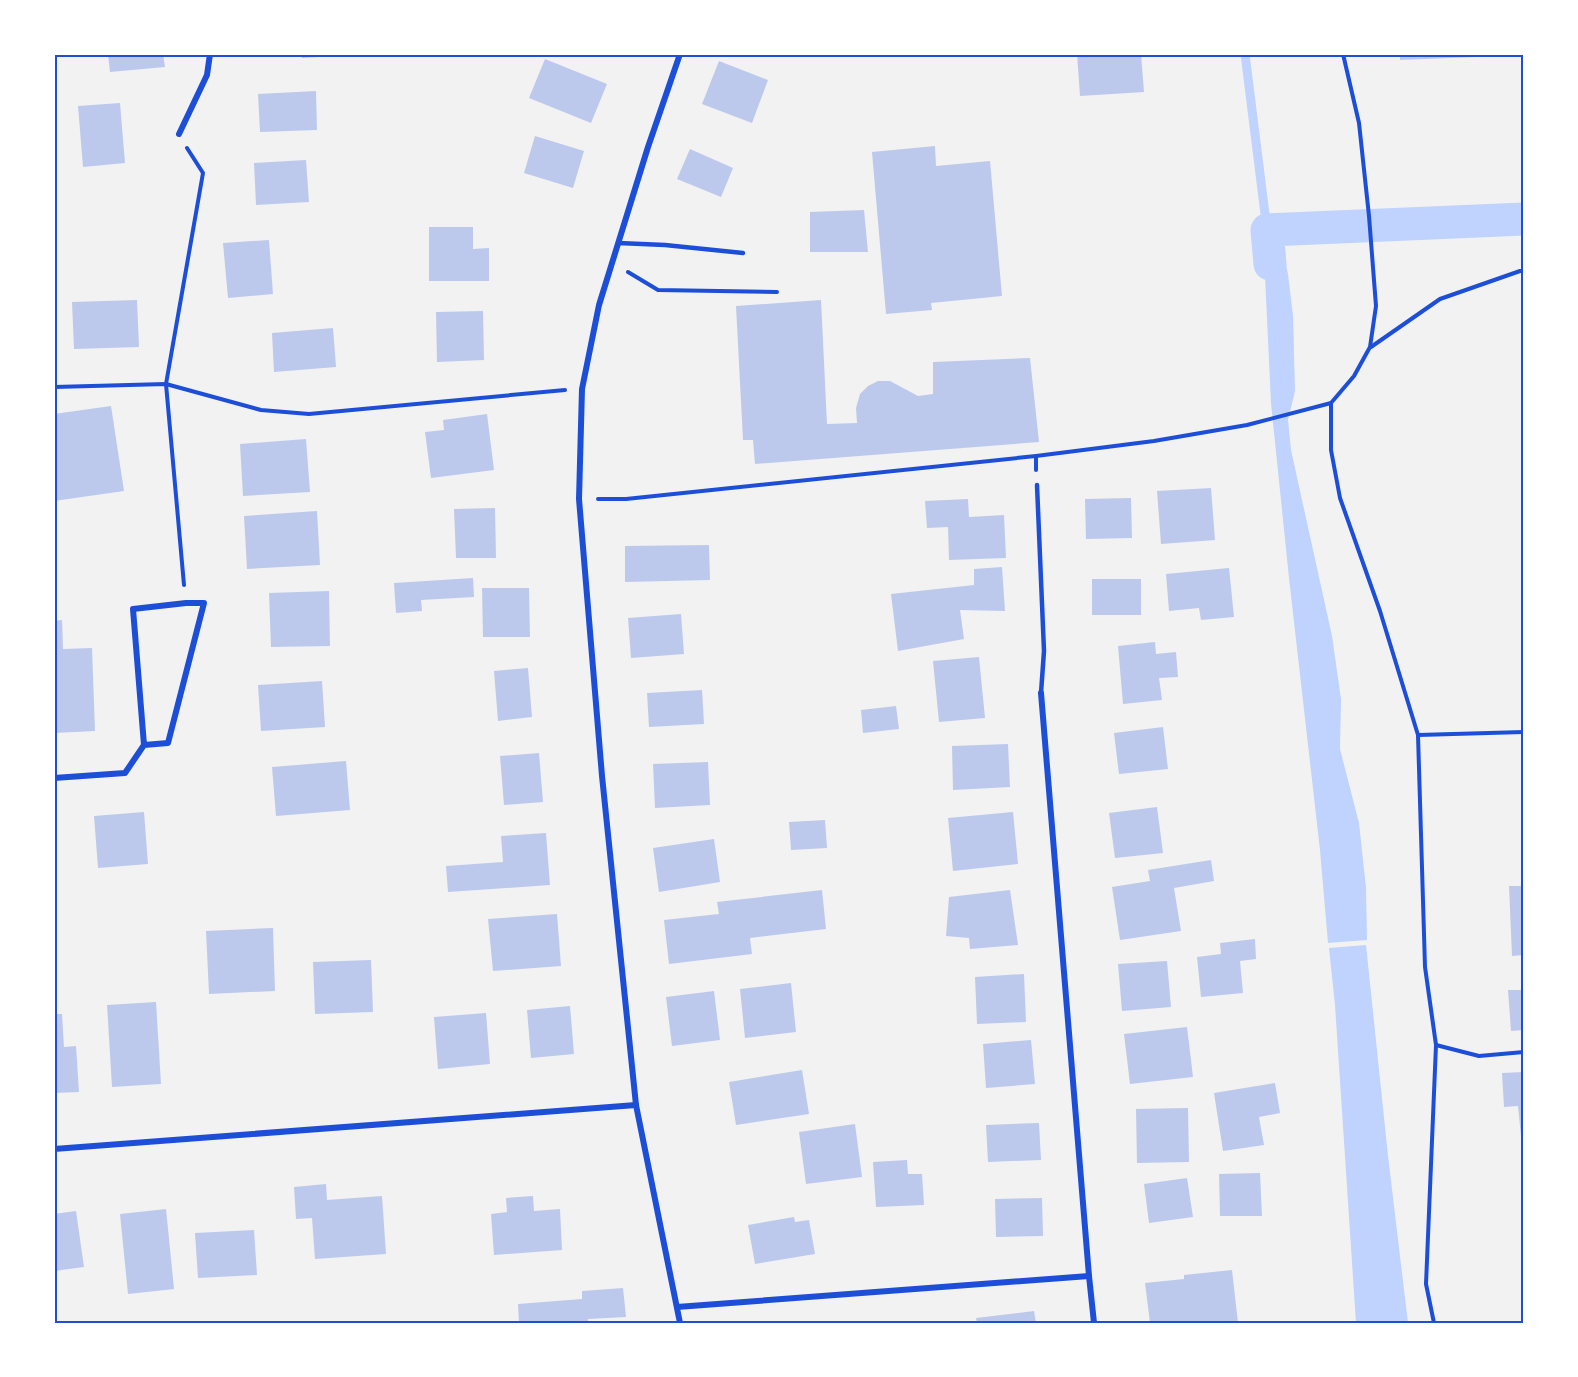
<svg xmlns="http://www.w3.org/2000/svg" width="1578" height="1377" viewBox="0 0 1578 1377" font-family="'Space Grotesk',sans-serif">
<rect width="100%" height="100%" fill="#f2f2f2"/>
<g fill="#bfd3fe">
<path d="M 1277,225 L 1288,274 L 1293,316 L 1295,391 L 1288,420 L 1291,450 L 1332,636 L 1341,699 L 1340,749 L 1359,823 L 1366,888 L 1367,940 L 1328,943 L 1320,850 L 1289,578 L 1271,403 L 1265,276 L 1260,229 Z"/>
<path d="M 1366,945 L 1388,1156 L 1408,1323 L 1356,1323 L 1335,1005 L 1329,948 Z"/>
</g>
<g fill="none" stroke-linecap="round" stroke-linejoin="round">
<path stroke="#bfd3fe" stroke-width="9" d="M 1245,54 L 1267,230"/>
<path stroke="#bfd3fe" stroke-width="33" d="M 1270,264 L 1267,230 L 1524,219"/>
</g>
<g fill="#bdc9ec">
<path d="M 108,54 L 163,54 L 165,67 L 110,72 Z"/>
<path d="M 302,54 L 337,54 L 337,56 L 302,58 Z"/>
<path d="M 1077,54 L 1141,54 L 1144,92 L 1080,96 Z"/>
<path d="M 1400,54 L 1501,54 L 1501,56 L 1400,60 Z"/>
<path d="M 545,59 L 607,84 L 591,123 L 529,98 Z"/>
<path d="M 719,61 L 768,80 L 752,123 L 702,104 Z"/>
<path d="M 316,91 L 317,130 L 260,132 L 258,94 Z"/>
<path d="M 120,103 L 125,163 L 83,167 L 78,106 Z"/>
<path d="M 535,136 L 584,151 L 573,188 L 524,173 Z"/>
<path d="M 935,146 L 936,166 L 990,161 L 1002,296 L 931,303 L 932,310 L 886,314 L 872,152 Z"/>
<path d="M 690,149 L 733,168 L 721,197 L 677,179 Z"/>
<path d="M 306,160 L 309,202 L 256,205 L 254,163 Z"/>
<path d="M 864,210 L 868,252 L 810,252 L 810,212 Z"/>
<path d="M 429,227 L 473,227 L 473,249 L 489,248 L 489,281 L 429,281 Z"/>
<path d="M 269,240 L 273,294 L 228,298 L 223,243 Z"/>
<path d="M 137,300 L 139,347 L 74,349 L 72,302 Z"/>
<path d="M 821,300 L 827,424 L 857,423 L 856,408 L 860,394 L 868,386 L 878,381 L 890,381 L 918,396 L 933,394 L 933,362 L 1030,358 L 1039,442 L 755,464 L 753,440 L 743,440 L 736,306 Z"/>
<path d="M 483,311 L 484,360 L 437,362 L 436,312 Z"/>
<path d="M 333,328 L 336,367 L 274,372 L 272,333 Z"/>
<path d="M 111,406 L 124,491 L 54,501 L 54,414 Z"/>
<path d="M 487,414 L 494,470 L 431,478 L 425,432 L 444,430 L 443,420 Z"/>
<path d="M 306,439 L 310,492 L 243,496 L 240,444 Z"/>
<path d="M 1211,488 L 1215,540 L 1161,544 L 1157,491 Z"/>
<path d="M 1131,498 L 1132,538 L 1086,539 L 1085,499 Z"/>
<path d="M 968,499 L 969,517 L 1004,515 L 1006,558 L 949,560 L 948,527 L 927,528 L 925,501 Z"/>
<path d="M 495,508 L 496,558 L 456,558 L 454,509 Z"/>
<path d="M 317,511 L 320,565 L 247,569 L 244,516 Z"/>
<path d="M 709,545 L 710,580 L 625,582 L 625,546 Z"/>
<path d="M 1002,567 L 1005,611 L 960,610 L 964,639 L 898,651 L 891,594 L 974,585 L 974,569 Z"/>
<path d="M 1229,568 L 1234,617 L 1201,620 L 1199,608 L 1169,611 L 1166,574 Z"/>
<path d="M 473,578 L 474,597 L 421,600 L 422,611 L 396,613 L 394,583 Z"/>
<rect x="1092" y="579" width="49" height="36"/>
<path d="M 482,588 L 529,588 L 530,637 L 483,637 Z"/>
<path d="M 329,591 L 330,646 L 271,647 L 269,593 Z"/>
<path d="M 681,614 L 684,654 L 631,658 L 628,618 Z"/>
<path d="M 62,620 L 63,649 L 92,648 L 95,731 L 54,733 L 54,621 Z"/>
<path d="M 1155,642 L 1156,654 L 1176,652 L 1178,677 L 1159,678 L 1162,700 L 1123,704 L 1118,646 Z"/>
<path d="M 979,657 L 985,718 L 939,722 L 933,661 Z"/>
<path d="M 528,668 L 532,717 L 498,721 L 494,671 Z"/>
<path d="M 322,681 L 325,727 L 261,731 L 258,685 Z"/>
<path d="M 702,690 L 704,724 L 649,727 L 647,693 Z"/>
<path d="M 896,706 L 899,729 L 863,733 L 861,710 Z"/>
<path d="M 1163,727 L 1168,769 L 1119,774 L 1114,733 Z"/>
<path d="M 1008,744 L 1010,787 L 953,790 L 952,746 Z"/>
<path d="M 539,753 L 543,802 L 504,805 L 500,756 Z"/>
<path d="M 346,761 L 350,810 L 276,816 L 272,767 Z"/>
<path d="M 708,762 L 710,805 L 655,808 L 653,764 Z"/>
<path d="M 1157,807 L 1163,853 L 1115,858 L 1109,813 Z"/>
<path d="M 144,812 L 148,864 L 98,868 L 94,816 Z"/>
<path d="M 1013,812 L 1018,864 L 953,871 L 948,818 Z"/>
<path d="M 825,820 L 827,848 L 791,850 L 789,822 Z"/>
<path d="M 546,833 L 550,885 L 448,892 L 446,866 L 503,862 L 501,836 Z"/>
<path d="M 714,839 L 720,882 L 659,892 L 653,848 Z"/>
<path d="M 1211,860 L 1214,881 L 1174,888 L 1181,931 L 1120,940 L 1112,887 L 1150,881 L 1148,870 Z"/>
<path d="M 1509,886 L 1524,886 L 1524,955 L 1512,956 Z"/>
<path d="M 822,890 L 826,929 L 750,938 L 752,954 L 669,964 L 664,920 L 719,914 L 717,902 Z"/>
<path d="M 1010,890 L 1018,945 L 970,949 L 969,938 L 946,936 L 949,897 Z"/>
<path d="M 557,914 L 561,966 L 493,971 L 488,919 Z"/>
<path d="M 273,928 L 275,991 L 209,994 L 206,931 Z"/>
<path d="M 1255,939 L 1256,959 L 1240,961 L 1243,993 L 1201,997 L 1197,957 L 1221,954 L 1220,943 Z"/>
<path d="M 371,960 L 373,1012 L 315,1014 L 313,962 Z"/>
<path d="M 1167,961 L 1171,1007 L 1122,1011 L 1118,964 Z"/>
<path d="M 1024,974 L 1026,1022 L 977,1024 L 975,977 Z"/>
<path d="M 791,983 L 796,1032 L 745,1038 L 740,989 Z"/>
<path d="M 1508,990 L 1524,990 L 1524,1030 L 1511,1031 Z"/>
<path d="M 714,991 L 720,1040 L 672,1046 L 666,997 Z"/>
<path d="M 156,1002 L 161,1084 L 112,1087 L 107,1005 Z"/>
<path d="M 570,1006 L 574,1054 L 531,1058 L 527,1010 Z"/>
<path d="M 486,1013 L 490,1064 L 438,1069 L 434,1017 Z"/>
<path d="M 54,1014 L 62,1014 L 64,1047 L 76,1046 L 79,1092 L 54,1093 Z"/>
<path d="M 1187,1027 L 1193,1077 L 1130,1084 L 1124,1034 Z"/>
<path d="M 1031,1040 L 1035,1084 L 986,1088 L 983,1044 Z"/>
<path d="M 802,1070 L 809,1114 L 736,1125 L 729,1082 Z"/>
<path d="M 1524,1072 L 1524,1146 L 1522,1146 L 1518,1106 L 1504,1107 L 1502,1073 Z"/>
<path d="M 1275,1083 L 1280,1113 L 1259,1117 L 1264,1145 L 1223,1151 L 1214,1093 Z"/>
<path d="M 1188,1108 L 1189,1162 L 1137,1163 L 1136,1109 Z"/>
<path d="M 1039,1123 L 1041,1160 L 988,1162 L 986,1125 Z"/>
<path d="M 855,1124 L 862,1177 L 806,1184 L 799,1132 Z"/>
<path d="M 907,1160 L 908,1174 L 922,1174 L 924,1205 L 876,1207 L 873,1162 Z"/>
<path d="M 1260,1173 L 1262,1216 L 1220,1216 L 1219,1174 Z"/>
<path d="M 1187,1178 L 1193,1217 L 1149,1223 L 1144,1184 Z"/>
<path d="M 326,1184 L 327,1200 L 382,1196 L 386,1254 L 315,1259 L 312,1218 L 296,1219 L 294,1187 Z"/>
<path d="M 533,1196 L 534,1211 L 560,1209 L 562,1250 L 494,1255 L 491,1214 L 507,1212 L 506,1198 Z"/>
<path d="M 1042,1198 L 1043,1236 L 996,1237 L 995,1199 Z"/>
<path d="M 166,1209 L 174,1289 L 128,1294 L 120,1214 Z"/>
<path d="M 76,1211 L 84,1267 L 54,1271 L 54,1214 Z"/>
<path d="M 794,1217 L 795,1222 L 809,1220 L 815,1254 L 755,1264 L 748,1225 Z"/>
<path d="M 254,1230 L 257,1275 L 198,1278 L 195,1233 Z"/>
<path d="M 1232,1270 L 1238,1323 L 1150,1323 L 1145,1283 L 1184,1279 L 1184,1275 Z"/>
<path d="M 623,1288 L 626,1317 L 588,1319 L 588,1323 L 519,1323 L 518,1304 L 582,1299 L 582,1291 Z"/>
<path d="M 1034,1311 L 1036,1323 L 977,1323 L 976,1318 Z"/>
</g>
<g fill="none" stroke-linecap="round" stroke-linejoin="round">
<g stroke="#1d4ed8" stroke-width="4">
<path d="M 628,272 L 658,290 L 777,292"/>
<path d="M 1371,347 L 1440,299 L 1520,271 L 1524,271"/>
<path d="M 54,387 L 166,384 L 261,410 L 309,414 L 565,390"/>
<path d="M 1331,403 L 1331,450 L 1340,498 L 1380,611 L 1418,735 L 1425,967 L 1436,1045 L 1426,1284 L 1434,1323"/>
<path d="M 1036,456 L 1036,470"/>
<path d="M 598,499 L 626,499 L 1036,456 L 1154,441 L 1247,425 L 1331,403 L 1354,376 L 1370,347 L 1376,306 L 1369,216 L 1359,123 L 1343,54"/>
<path d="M 184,585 L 166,384 L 203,173 L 187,148"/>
<path d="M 1418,735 L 1524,732"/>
<path d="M 1436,1045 L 1479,1056 L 1524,1052"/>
</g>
<g stroke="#1d4ed8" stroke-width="4.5">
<path d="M 618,243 L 665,245 L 743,253"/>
<path d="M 1037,485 L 1044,651 L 1041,693"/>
</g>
<g stroke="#1d4ed8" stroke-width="6">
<path d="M 179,134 L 207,75 L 210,54"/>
<path d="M 1041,693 L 1089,1276"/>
<path d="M 54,778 L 125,773 L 144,745 L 133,609 L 186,603 L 204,603 L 168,743 L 144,745"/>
<path d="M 54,1149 L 636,1105"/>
<path d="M 677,1307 L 1089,1276 L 1094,1323"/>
<path d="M 680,1323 L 636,1105 L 602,776 L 579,499 L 582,389 L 599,305 L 648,147 L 680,54"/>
</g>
</g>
<rect width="1578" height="1377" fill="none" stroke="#ffffff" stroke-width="111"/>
<rect x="56" y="56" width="1466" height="1266" fill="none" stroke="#1d4ed8" stroke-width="2"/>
</svg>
